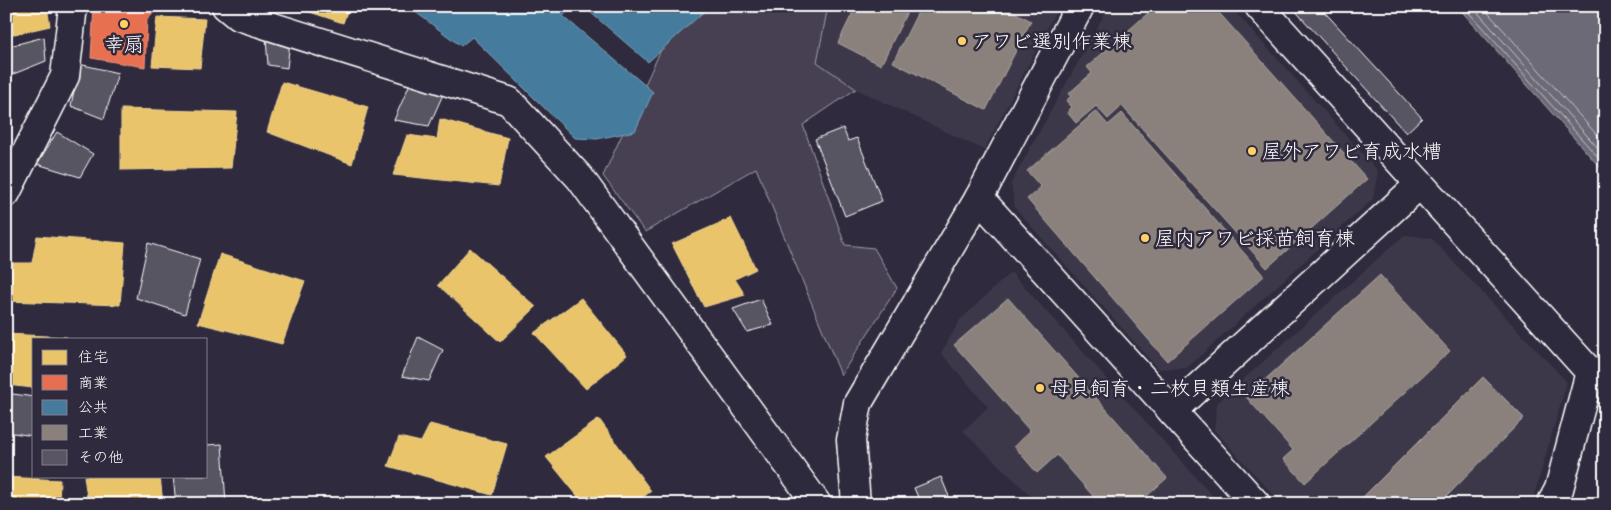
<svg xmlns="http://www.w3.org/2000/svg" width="1611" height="510" viewBox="0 0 1611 510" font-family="Caveat,'Klee One',sans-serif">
<rect width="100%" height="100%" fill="#2f2a3d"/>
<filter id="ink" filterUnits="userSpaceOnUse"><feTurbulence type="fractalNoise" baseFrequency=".02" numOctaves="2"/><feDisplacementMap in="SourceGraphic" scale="10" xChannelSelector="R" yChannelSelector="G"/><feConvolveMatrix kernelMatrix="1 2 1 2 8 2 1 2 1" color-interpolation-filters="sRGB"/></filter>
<g filter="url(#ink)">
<g fill="#3c3749">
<path d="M 828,6 L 1059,6 L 984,150 L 856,89 L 817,62 Z"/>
<path d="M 1109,6 L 1230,6 L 1378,171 L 1373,199 L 1187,368 L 1158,369 L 1015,208 L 1011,183 Z"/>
<path d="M 1404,235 L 1431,238 L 1567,382 L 1534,496 L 1526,504 L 1282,504 L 1214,430 L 1217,403 Z"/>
<path d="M 1011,272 L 1220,504 L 1039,504 L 963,431 L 988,407 L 941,353 L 960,320 Z"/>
</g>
<path fill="#464152" stroke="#a2a0a8" d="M 681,6 L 828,6 L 817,62 L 856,89 L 803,125 L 845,245 L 874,248 L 897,288 L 841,375 L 756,168 L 645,232 L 603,176 Z"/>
<path fill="#6d6a77" stroke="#a7a6ad" d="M 1457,6 L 1605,6 L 1605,173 Z"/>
<g fill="#e9c46a" stroke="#f0d697">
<path d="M 6,6 L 47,6 L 50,26 L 6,36 Z"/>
<path d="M 292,6 L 349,6 L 343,23 Z"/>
<path d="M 157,17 L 205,19 L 200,68 L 152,66 Z"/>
<path d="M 282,82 L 368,107 L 352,164 L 267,132 Z"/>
<path d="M 121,109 L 237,112 L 231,168 L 121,170 Z"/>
<path d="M 440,119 L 508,138 L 499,186 L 393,175 L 407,135 L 437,139 Z"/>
<path d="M 731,218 L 756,269 L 735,279 L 745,295 L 704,307 L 672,244 Z"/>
<path d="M 37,236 L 125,243 L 120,305 L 7,301 L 12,263 L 32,263 Z"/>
<path d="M 470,248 L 536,307 L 500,342 L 438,285 Z"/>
<path d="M 220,254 L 305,281 L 282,344 L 198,323 Z"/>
<path d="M 581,298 L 627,355 L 586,389 L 534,333 Z"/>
<path d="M 6,334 L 67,337 L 68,339 L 34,339 L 34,388 L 6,385 Z"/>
<path d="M 599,419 L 651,491 L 637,502 L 638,504 L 575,504 L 580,499 L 546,457 Z"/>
<path d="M 430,424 L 507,444 L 492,495 L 388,466 L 399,437 L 421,442 Z"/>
<path d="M 84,476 L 160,476 L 163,504 L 88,504 Z"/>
<path d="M 6,477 L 60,480 L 59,504 L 6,504 Z"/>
</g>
<path fill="#e76f51" stroke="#ee9a85" d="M 94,6 L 160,6 L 147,20 L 145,67 L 91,58 Z"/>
<g fill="#457b9d" stroke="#7da3ba">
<path d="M 416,6 L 574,6 L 563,16 L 653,92 L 635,131 L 597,139 L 575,138 L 472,37 L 461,46 L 414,11 Z"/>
<path d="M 583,6 L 710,6 L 648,62 Z"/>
</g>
<g fill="#8a817c" stroke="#ada7a3">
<path d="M 856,6 L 910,6 L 881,65 L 838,43 Z"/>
<path d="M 921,6 L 1003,6 L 1031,21 L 986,110 L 893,62 Z"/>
<path d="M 1156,6 L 1213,6 L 1367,179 L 1267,268 L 1122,106 L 1108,119 L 1096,106 L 1076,123 L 1067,112 L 1072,107 L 1066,101 L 1071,96 L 1068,94 L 1092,73 L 1087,67 Z"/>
<path d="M 1096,111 L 1108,125 L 1122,113 L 1264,276 L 1167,361 L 1027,199 L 1041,187 L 1027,171 Z"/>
<path d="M 1380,275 L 1450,351 L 1305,483 L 1283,459 L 1293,450 L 1246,397 Z"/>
<path d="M 1008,298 L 1167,478 L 1138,504 L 1100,504 L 1057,455 L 1037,473 L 1014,446 L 1030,431 L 954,345 Z"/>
<path d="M 1483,377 L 1524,418 L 1439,504 L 1356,504 Z"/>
</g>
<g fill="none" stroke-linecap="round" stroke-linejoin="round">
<g stroke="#c5c3c9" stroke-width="1">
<path d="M 1463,6 L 1605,165"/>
<path d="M 1472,6 L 1605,156"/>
<path d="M 1482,6 L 1605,144"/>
</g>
</g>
<g fill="#595564" stroke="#fff">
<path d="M 1291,6 L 1319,6 L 1422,118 L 1406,133 Z"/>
<path d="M 44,37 L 46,61 L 6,77 L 6,47 Z"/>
<path d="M 266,38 L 290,41 L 287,68 L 268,65 Z"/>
<path d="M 79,64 L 118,73 L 104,119 L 71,106 Z"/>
<path d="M 412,79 L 444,92 L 429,126 L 394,120 Z"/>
<path d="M 843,128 L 848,141 L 857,138 L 882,201 L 845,216 L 815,139 Z"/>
<path d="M 57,132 L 93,154 L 80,177 L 37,164 Z"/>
<path d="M 148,243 L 200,259 L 185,314 L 136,298 Z"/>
<path d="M 761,299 L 773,325 L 747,332 L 733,309 Z"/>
<path d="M 418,337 L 443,350 L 429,381 L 402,376 Z"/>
<path d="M 6,393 L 34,397 L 34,436 L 6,432 Z"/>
<path d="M 222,444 L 226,504 L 176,504 L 173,476 L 206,476 L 206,445 Z"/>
<path d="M 941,477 L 952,504 L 921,504 L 914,488 Z"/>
</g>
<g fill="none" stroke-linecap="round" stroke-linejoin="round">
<defs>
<g id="minor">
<path d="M 226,6 L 238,16 L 509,101 L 580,178 L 817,504"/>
<path d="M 1259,6 L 1590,372 L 1559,489 L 1551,504"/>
<path d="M 6,193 L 65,76 L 73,6"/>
<path d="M 979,198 L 1256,504"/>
<path d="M 1172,411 L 1420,184"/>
<path d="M 856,504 L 851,440 L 858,403 L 979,198 L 1080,6"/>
</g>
</defs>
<use href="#minor" stroke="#fff" stroke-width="31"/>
<use href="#minor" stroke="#2f2a3d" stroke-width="28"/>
</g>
</g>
<g fill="#ffd166" stroke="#2f2a3d" stroke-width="2">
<circle cx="124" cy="24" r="5"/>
<circle cx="962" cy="41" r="5"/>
<circle cx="1252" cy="151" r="5"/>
<circle cx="1145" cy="238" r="5"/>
<circle cx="1040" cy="388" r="5"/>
</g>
<g text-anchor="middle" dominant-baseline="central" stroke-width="5" stroke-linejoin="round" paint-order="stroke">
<g font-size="20" fill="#fff" stroke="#2f2a3d" text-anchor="start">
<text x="972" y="41">アワビ選別作業棟</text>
<text x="124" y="44" text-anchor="middle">幸扇</text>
<text x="1262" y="151">屋外アワビ育成水槽</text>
<text x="1155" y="238">屋内アワビ採苗飼育棟</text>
<text x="1050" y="388">母貝飼育・二枚貝類生産棟</text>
</g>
</g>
<rect width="1611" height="510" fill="none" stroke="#2f2a3d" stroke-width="25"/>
<rect x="12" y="12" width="1586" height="485" fill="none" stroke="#fff" stroke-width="2" filter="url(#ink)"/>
<rect x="32" y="338" width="175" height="140" fill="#2f2a3d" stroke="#827f8b"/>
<rect x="42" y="350" width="25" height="15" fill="#e9c46a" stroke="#827f8b"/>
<text x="78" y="362" font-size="15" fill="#ffffff">住宅</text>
<rect x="42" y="375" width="25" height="15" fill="#e76f51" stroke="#827f8b"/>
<text x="78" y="388" font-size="15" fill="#ffffff">商業</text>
<rect x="42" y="400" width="25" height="15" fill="#457b9d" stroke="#827f8b"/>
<text x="78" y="412" font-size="15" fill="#ffffff">公共</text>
<rect x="42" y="425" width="25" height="15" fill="#8a817c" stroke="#827f8b"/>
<text x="78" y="438" font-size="15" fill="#ffffff">工業</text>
<rect x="42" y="450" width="25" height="15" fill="#595564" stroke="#827f8b"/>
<text x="78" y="462" font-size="15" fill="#ffffff">その他</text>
</svg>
